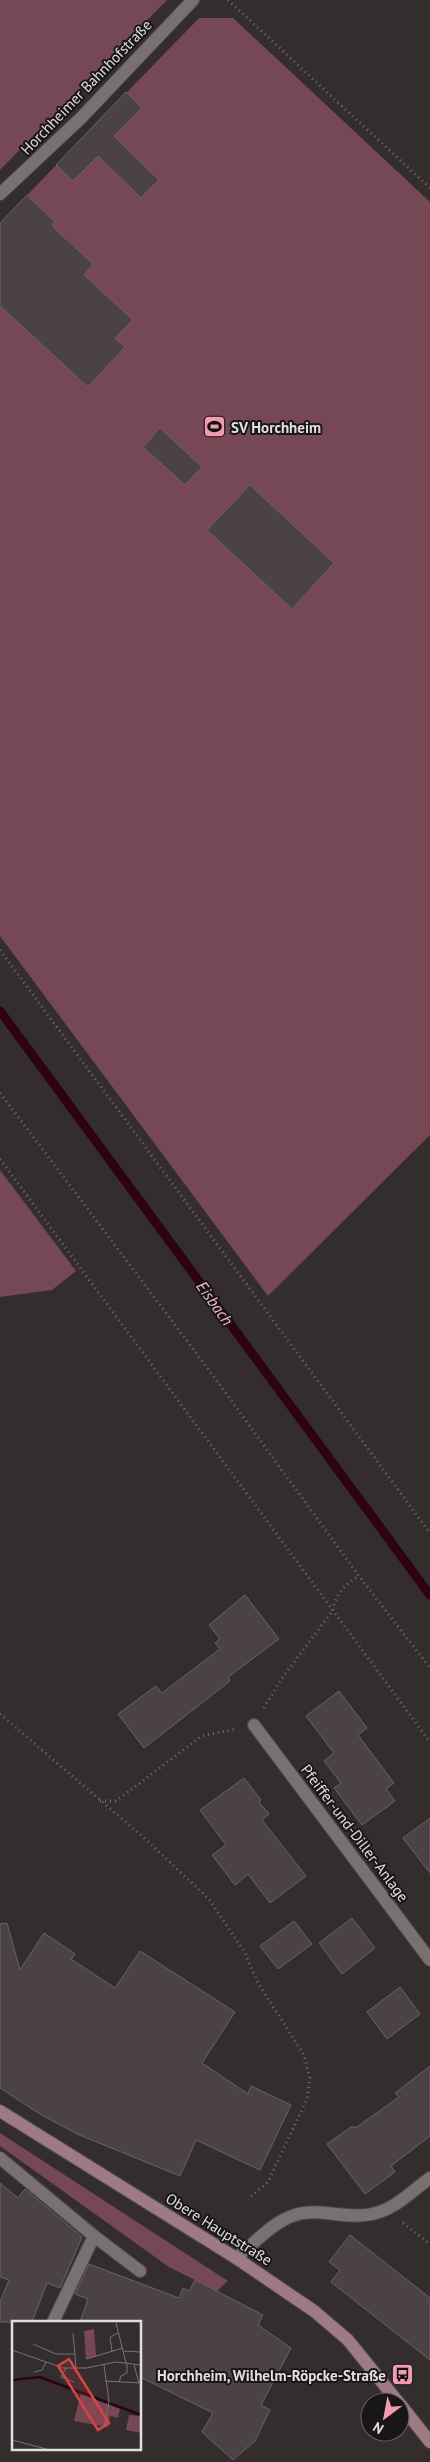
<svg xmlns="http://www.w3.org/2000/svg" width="430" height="2462" viewBox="0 0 430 2462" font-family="'PT Sans',sans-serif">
<rect width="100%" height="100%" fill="#342d2e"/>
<g fill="#764754">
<path d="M 0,0 L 167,0 L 0,170 Z"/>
<path d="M 199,18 L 233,18 L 430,202 L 430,1135 L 268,1296 L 0,936 L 0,223 Z"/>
<path d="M 0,1170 L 76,1271 L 52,1290 L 0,1297 Z"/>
<path d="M 0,2133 L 228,2281 L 217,2291 L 169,2267 L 0,2146 Z"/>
</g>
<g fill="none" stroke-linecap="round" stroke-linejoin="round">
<path stroke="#2e0213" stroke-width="9" d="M 0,1011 L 430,1595"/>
</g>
<g fill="#4a4244" stroke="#6b6264">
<path d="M 126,92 L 142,108 L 114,136 L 159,180 L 141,198 L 98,156 L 73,181 L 56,165 Z"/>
<path d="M 27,195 L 55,222 L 52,226 L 93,264 L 84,275 L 133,320 L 115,338 L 125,347 L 88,387 L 0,306 L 0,223 Z"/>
<path d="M 160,428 L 202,467 L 185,485 L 143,447 Z"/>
<path d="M 250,485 L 334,563 L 292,609 L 207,530 Z"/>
<path d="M 245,1595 L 279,1639 L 228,1677 L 230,1681 L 144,1748 L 118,1714 L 156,1686 L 162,1693 L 220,1649 L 215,1643 L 220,1639 L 209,1625 Z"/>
<path d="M 339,1691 L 367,1728 L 358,1735 L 394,1783 L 386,1789 L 395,1801 L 362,1825 L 334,1788 L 341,1783 L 324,1761 L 334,1753 L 306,1716 Z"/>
<path d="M 244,1778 L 261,1800 L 259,1802 L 269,1814 L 262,1820 L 306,1876 L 270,1903 L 248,1874 L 235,1885 L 212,1855 L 226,1845 L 200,1810 Z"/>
<path d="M 430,1818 L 430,1873 L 403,1838 Z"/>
<path d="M 352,1918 L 375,1948 L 342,1974 L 319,1943 Z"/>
<path d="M 294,1921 L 312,1944 L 278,1969 L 260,1946 Z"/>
<path d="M 7,1923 L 20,1970 L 44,1933 L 75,1954 L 71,1959 L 115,1988 L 140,1951 L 235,2012 L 202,2063 L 248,2094 L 251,2086 L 291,2105 L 260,2170 L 196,2140 L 180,2176 L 77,2134 L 40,2114 L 0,2088 L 0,1924 Z"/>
<path d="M 400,1987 L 420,2014 L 387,2039 L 367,2012 Z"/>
<path d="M 430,2066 L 430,2136 L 391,2166 L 395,2172 L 365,2194 L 327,2144 L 351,2127 L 357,2127 L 399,2097 L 395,2093 Z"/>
<path d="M 0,2183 L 18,2198 L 25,2189 L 82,2237 L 60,2288 L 47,2283 L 32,2322 L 0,2322 L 0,2302 L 9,2280 L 0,2277 Z"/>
<path d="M 350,2235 L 430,2298 L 430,2360 L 331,2282 L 340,2270 L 329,2262 Z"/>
<path d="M 89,2264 L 179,2298 L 183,2288 L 189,2291 L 195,2280 L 263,2315 L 258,2325 L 291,2348 L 261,2405 L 270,2410 L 255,2441 L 233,2460 L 202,2432 L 213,2413 L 140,2377 L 140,2322 L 80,2322 L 88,2299 L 75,2294 Z"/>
</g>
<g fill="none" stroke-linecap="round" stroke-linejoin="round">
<defs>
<g id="street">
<path d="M 0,194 L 81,118 L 193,0"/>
<path d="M 254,1725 L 430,1960"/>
<path d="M 0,2158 L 94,2236 L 53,2322"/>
<path d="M 94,2236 L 140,2271"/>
<path d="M 236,2258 C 254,2244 272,2222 295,2215 C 320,2207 346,2220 372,2214 C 394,2210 412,2191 430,2178"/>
</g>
<g id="secondary">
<path d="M 0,2111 L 236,2258 L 314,2311 L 348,2340 L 398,2402"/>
<path d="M 400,2404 L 430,2442"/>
</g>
</defs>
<use href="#street" stroke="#4f494b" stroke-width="14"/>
<use href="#secondary" stroke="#4f494b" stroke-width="14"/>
<g stroke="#726c6d" stroke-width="3" stroke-dasharray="1 4" stroke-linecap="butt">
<path d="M 228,0 L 430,188"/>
<path d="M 0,950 L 430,1533"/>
<path d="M 0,1093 L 203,1362 L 359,1576 L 430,1668"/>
<path d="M 0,1159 L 430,1742"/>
<path d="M 264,1708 L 282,1678 L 333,1610 C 335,1595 346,1583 359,1576"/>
<path d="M 0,1714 L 142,1836 L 209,1899 L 245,1953 L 258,1983 L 304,2055 L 310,2078 L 307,2099 L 268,2182 L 248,2199"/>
<path d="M 100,1801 L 116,1801 L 202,1736 L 236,1729"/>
<path d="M 403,2223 L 430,2244"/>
</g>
<use href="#street" stroke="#797072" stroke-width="12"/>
<use href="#secondary" stroke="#9e7b84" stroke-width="12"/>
</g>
<defs>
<symbol id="stadium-square" viewBox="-11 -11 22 22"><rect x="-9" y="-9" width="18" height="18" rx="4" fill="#f19ab2" stroke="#191617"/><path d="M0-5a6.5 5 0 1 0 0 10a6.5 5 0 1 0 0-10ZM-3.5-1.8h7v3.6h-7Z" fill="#111"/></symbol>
<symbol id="bus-square" viewBox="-11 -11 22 22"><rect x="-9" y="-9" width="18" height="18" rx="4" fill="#f19ab2" stroke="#191617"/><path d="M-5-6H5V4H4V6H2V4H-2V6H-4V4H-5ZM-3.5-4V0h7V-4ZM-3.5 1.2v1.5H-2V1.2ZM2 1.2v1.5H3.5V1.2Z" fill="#111"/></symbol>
</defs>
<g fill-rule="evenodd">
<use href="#stadium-square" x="202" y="414" width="25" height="25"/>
<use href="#bus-square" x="390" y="2362" width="25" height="25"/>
</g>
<g text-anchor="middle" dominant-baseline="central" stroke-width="4" stroke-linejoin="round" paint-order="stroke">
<g font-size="15" fill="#e2ddde" stroke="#191617">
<text transform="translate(86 87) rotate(-46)">Horchheimer Bahnhofstraße</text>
<text transform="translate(355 1833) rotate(53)">Pfeiffer-und-Diller-Anlage</text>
<text transform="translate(219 2229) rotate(32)">Obere Hauptstraße</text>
</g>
<g font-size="15" font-weight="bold" fill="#e2ddde" stroke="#191617" text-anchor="start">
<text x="231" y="427">SV Horchheim</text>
<text x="386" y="2375" text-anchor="end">Horchheim, Wilhelm-Röpcke-Straße</text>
</g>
<g font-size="16" font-style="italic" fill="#f6b9c8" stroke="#191617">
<text transform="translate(215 1303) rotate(54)">Eisbach</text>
</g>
</g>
<g transform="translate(12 2321)">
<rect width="129" height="129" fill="#342d2e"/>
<path d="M 82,8 L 84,35 L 74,38 L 72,10 ZM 69,73 L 108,88 L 106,97 L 98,95 L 96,106 L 62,100 ZM 117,94 L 129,95 L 129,112 L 114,109 Z" fill="#764754"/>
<path fill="none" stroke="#2e0213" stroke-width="2.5" d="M 0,59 L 28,56 L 129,94"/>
<path fill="none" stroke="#7a7374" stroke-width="1" d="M 104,2 L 114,42M 61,12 L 64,47M 21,23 L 44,33 L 62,33M 0,29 L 51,47 L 74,47 L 104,41 L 129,44M 100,30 L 98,16 L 106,12M 112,30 L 128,31M 74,38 L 111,27M 122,44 L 127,62M 54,47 L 49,56 L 62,61M 22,51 L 30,49 L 34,41M 93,60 L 129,62M 107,61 L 109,55 L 115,52 L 115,43M 92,106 L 97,80 L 92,44M 0,119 L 38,129"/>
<path fill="#d84343" fill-opacity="0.15" stroke="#d84343" stroke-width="2.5" d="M 57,38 L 97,102 L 86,109 L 46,45 Z"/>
<rect width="129" height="129" fill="none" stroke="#e2ddde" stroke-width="2.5"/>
</g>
<g transform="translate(385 2417) rotate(212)"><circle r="24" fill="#191617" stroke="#696667"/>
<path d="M0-4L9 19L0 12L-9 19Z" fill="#f19ab2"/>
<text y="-8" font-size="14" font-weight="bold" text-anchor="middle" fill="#e2ddde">N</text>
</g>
</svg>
